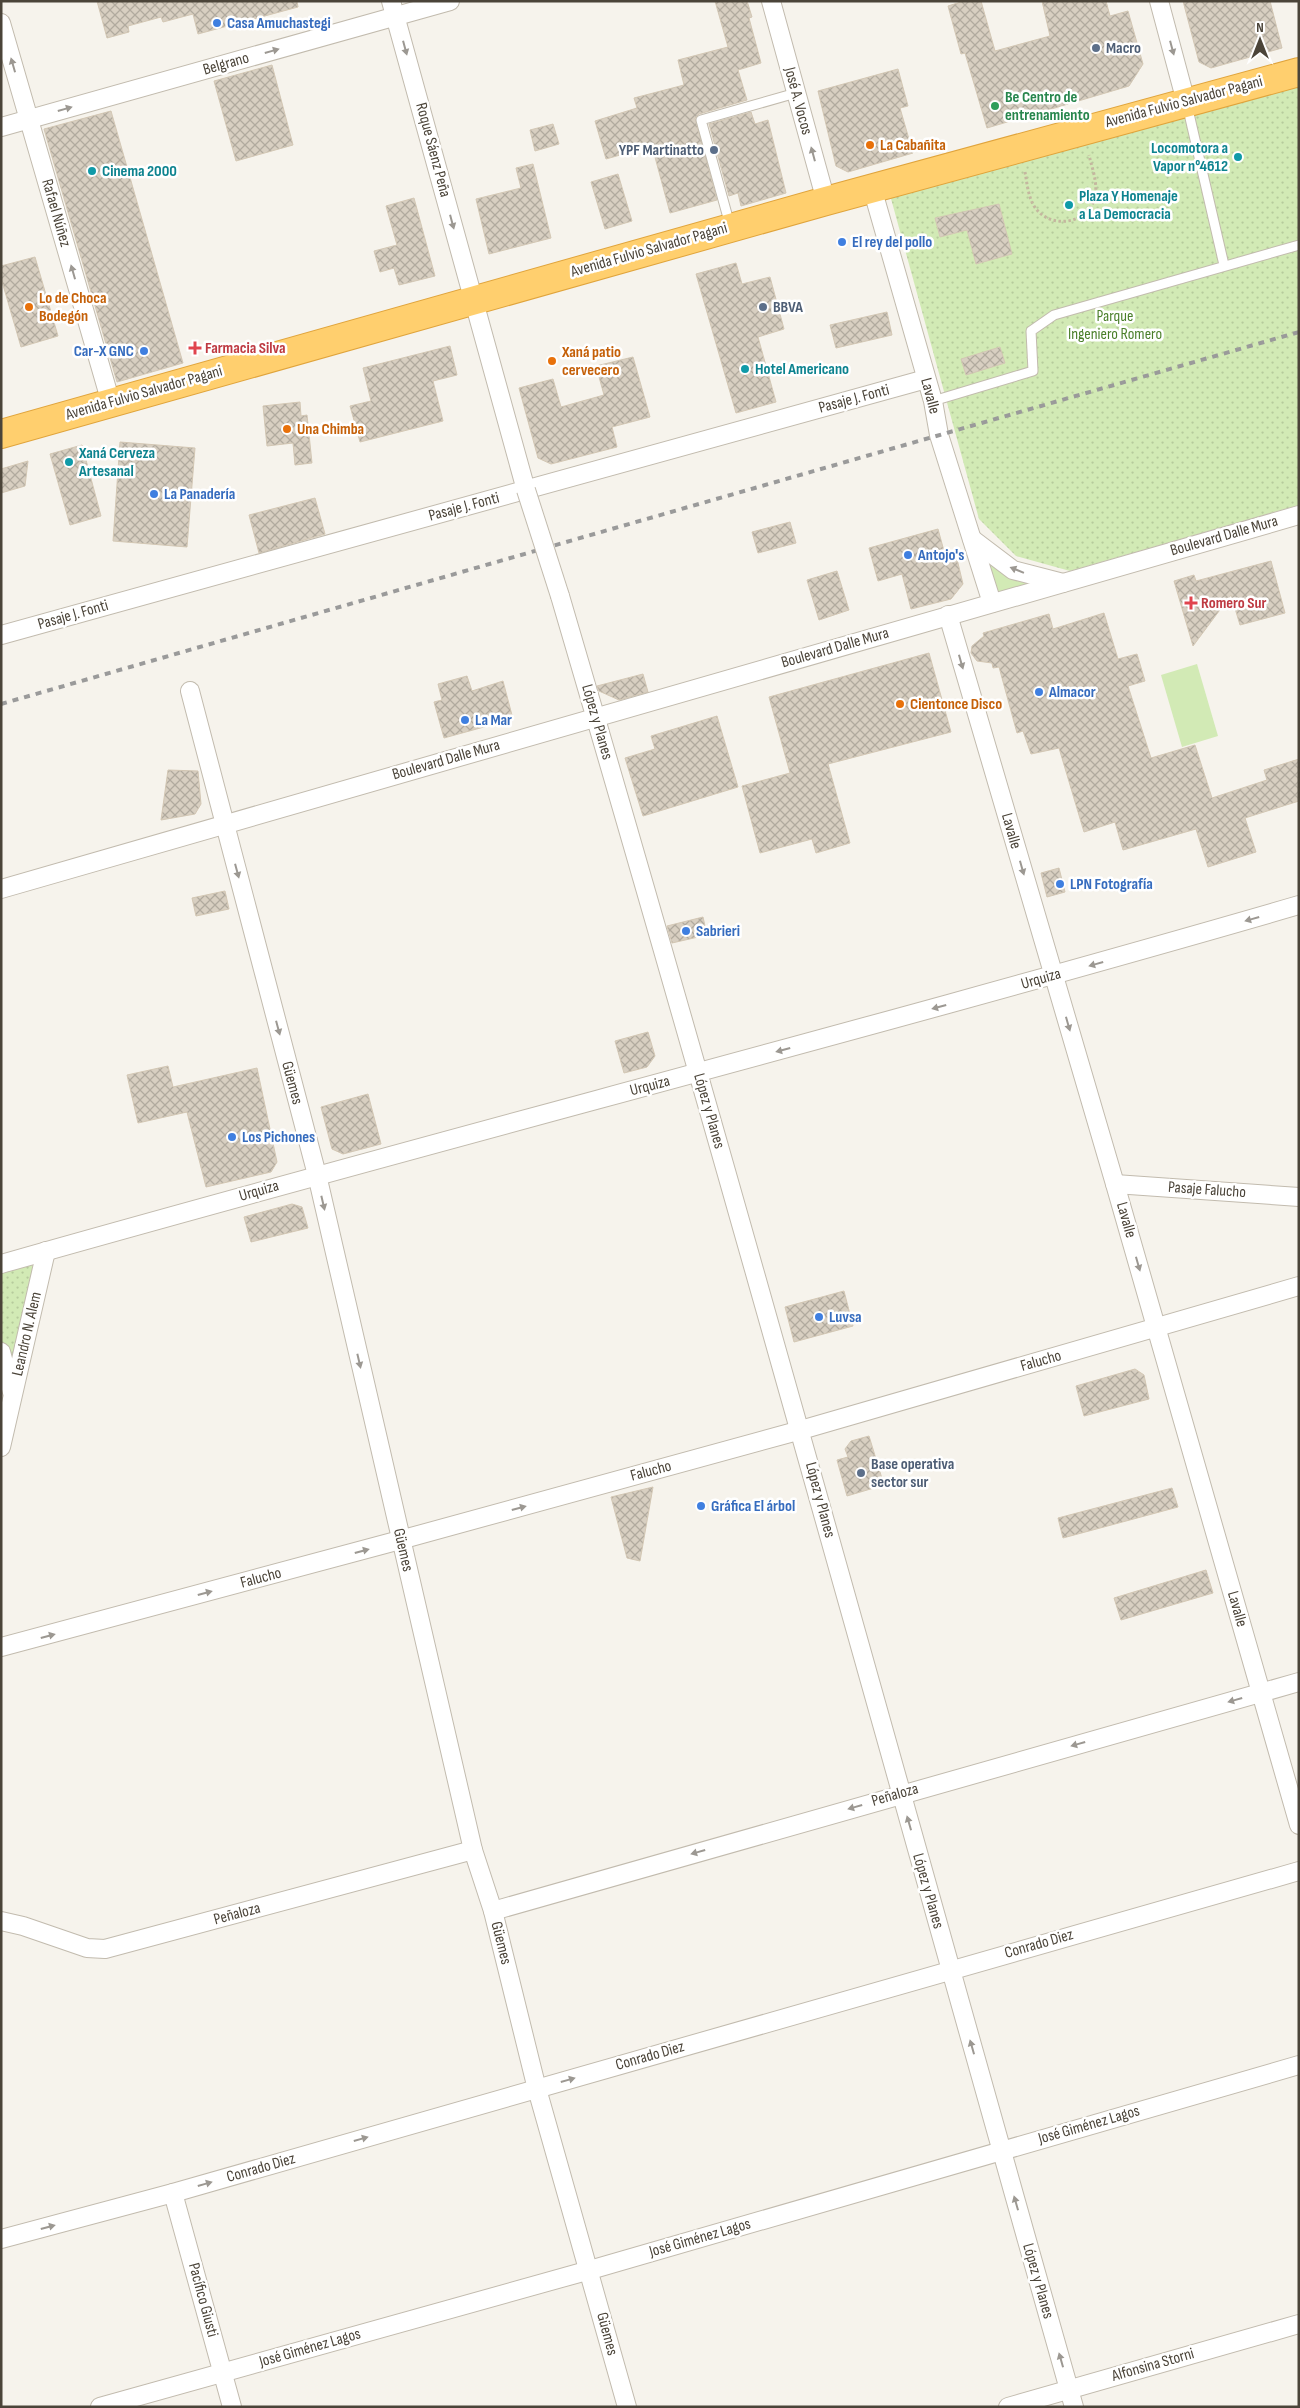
<svg xmlns="http://www.w3.org/2000/svg" width="1300" height="2408" viewBox="0 0 1300 2408" font-family="'Sofia Sans Condensed',sans-serif">
<defs>
<pattern id="park-dots" width="8" height="8" patternUnits="userSpaceOnUse" patternTransform="scale(1.25)"><rect width="8" height="8" fill="#d2eab5"/><path d="M2 2h.1M6 6h.1" fill="none" stroke="#b6ca9c" stroke-width="1.8" stroke-linecap="round"/></pattern>
<pattern id="building-cross-hatch" width="8" height="8" patternUnits="userSpaceOnUse" patternTransform="scale(1.25)"><rect width="8" height="8" fill="#d8cfc1"/><path d="M0 0l8 8M0 8l8-8" fill="none" stroke="#b1aa9e"/></pattern>
</defs>
<rect width="100%" height="100%" fill="#f6f3ec"/>
<g fill="#d2eab5">
<path d="M 981,551 L 1051,583 L 995,597 Z"/>
<path d="M 1197,664 L 1218,736 L 1182,747 L 1161,675 Z"/>
</g>
<g fill="url(#park-dots)">
<path d="M 1299,84 L 1299,505 L 1070,571 L 1016,556 L 979,519 L 890,195 Z"/>
<path d="M 46,1251 L 13,1395 L 1,1352 L 1,1264 Z"/>
</g>
<g fill="url(#building-cross-hatch)" stroke="#d3c7b4">
<path d="M 97,1 L 297,1 L 298,7 L 198,34 L 193,14 L 163,22 L 161,17 L 128,26 L 129,32 L 107,38 Z"/>
<path d="M 715,1 L 747,1 L 752,17 L 749,18 L 761,63 L 738,70 L 747,100 L 699,114 L 695,118 L 717,200 L 670,213 L 652,146 L 606,159 L 595,121 L 637,108 L 634,98 L 684,85 L 678,60 L 728,47 Z"/>
<path d="M 964,1 L 981,1 L 995,51 L 1050,36 L 1042,1 L 1106,1 L 1110,16 L 1128,11 L 1143,64 L 1129,86 L 987,128 L 965,53 L 961,54 L 948,6 Z"/>
<path d="M 1183,1 L 1270,1 L 1282,48 L 1211,68 L 1199,62 Z"/>
<path d="M 272,65 L 293,145 L 236,161 L 214,81 Z"/>
<path d="M 898,69 L 908,106 L 900,108 L 913,153 L 848,172 L 836,166 L 818,91 Z"/>
<path d="M 111,111 L 183,363 L 117,382 L 44,129 Z"/>
<path d="M 751,112 L 755,124 L 768,120 L 786,193 L 741,206 L 738,193 L 729,196 L 709,124 Z"/>
<path d="M 553,124 L 559,144 L 535,151 L 530,130 Z"/>
<path d="M 533,164 L 551,238 L 489,254 L 476,199 L 521,188 L 516,168 Z"/>
<path d="M 618,174 L 632,221 L 605,229 L 591,182 Z"/>
<path d="M 414,198 L 435,276 L 399,285 L 394,268 L 380,272 L 374,251 L 397,245 L 386,206 Z"/>
<path d="M 999,204 L 1012,254 L 976,264 L 967,230 L 940,237 L 935,218 Z"/>
<path d="M 35,257 L 58,336 L 21,347 L 1,278 L 1,266 Z"/>
<path d="M 736,263 L 742,284 L 770,277 L 784,329 L 758,337 L 776,402 L 736,413 L 696,274 Z"/>
<path d="M 887,312 L 892,335 L 836,348 L 830,325 Z"/>
<path d="M 450,346 L 457,375 L 433,381 L 443,421 L 360,442 L 350,406 L 371,401 L 363,368 Z"/>
<path d="M 1000,347 L 1005,363 L 966,375 L 961,359 Z"/>
<path d="M 633,357 L 650,417 L 612,427 L 617,447 L 551,464 L 538,458 L 519,388 L 553,379 L 561,407 L 604,395 L 596,366 Z"/>
<path d="M 300,402 L 301,416 L 307,415 L 312,463 L 295,465 L 293,443 L 267,446 L 263,406 Z"/>
<path d="M 120,442 L 195,448 L 187,547 L 113,541 Z"/>
<path d="M 82,445 L 101,516 L 70,525 L 50,454 Z"/>
<path d="M 28,461 L 25,486 L 1,493 L 1,469 Z"/>
<path d="M 315,498 L 325,534 L 259,553 L 249,515 Z"/>
<path d="M 790,522 L 796,543 L 758,553 L 752,532 Z"/>
<path d="M 938,529 L 947,562 L 957,559 L 963,584 L 951,599 L 911,609 L 902,574 L 878,581 L 869,548 Z"/>
<path d="M 1271,561 L 1285,613 L 1240,625 L 1231,595 L 1193,646 L 1174,581 L 1194,575 L 1196,581 Z"/>
<path d="M 837,571 L 849,610 L 819,620 L 807,580 Z"/>
<path d="M 1104,613 L 1118,659 L 1137,654 L 1145,681 L 1128,686 L 1151,758 L 1195,745 L 1212,798 L 1267,780 L 1264,770 L 1299,759 L 1299,801 L 1245,818 L 1256,852 L 1208,867 L 1196,829 L 1123,850 L 1115,822 L 1084,832 L 1059,748 L 1031,754 L 1023,731 L 1017,733 L 999,667 L 993,668 L 992,663 L 977,661 L 971,653 L 972,646 L 984,636 L 983,633 L 1049,614 L 1053,629 Z"/>
<path d="M 929,653 L 951,732 L 828,764 L 850,843 L 816,853 L 812,839 L 760,853 L 742,786 L 790,773 L 769,697 Z"/>
<path d="M 643,674 L 648,692 L 619,700 L 599,691 L 597,686 Z"/>
<path d="M 467,676 L 472,691 L 503,681 L 513,719 L 444,738 L 434,702 L 442,700 L 438,684 Z"/>
<path d="M 717,716 L 738,787 L 643,816 L 625,758 L 655,749 L 651,736 Z"/>
<path d="M 168,770 L 198,771 L 201,804 L 195,814 L 161,820 Z"/>
<path d="M 1059,868 L 1065,892 L 1047,897 L 1041,873 Z"/>
<path d="M 225,891 L 229,909 L 196,916 L 192,898 Z"/>
<path d="M 703,917 L 707,935 L 672,943 L 667,926 Z"/>
<path d="M 648,1032 L 655,1056 L 647,1067 L 624,1073 L 615,1041 Z"/>
<path d="M 168,1066 L 173,1087 L 257,1068 L 277,1162 L 271,1172 L 206,1187 L 187,1112 L 138,1123 L 127,1075 Z"/>
<path d="M 368,1094 L 381,1144 L 343,1154 L 332,1149 L 321,1107 Z"/>
<path d="M 292,1204 L 302,1207 L 308,1228 L 251,1242 L 244,1217 Z"/>
<path d="M 844,1291 L 853,1326 L 794,1342 L 785,1307 Z"/>
<path d="M 1135,1369 L 1144,1375 L 1149,1399 L 1084,1416 L 1076,1386 Z"/>
<path d="M 869,1436 L 884,1485 L 847,1496 L 837,1460 L 848,1457 L 845,1449 L 851,1441 Z"/>
<path d="M 653,1487 L 640,1561 L 627,1558 L 611,1497 Z"/>
<path d="M 1172,1488 L 1178,1507 L 1063,1538 L 1058,1518 Z"/>
<path d="M 1206,1570 L 1213,1593 L 1121,1620 L 1114,1598 Z"/>
</g>
<g fill="none" stroke-linecap="round" stroke-linejoin="round">
<defs>
<g id="lane">
<path d="M 1187,105 L 1224,265"/>
<path d="M 730,225 L 701,120 L 796,93"/>
<path d="M 933,401 L 1033,371 L 1031,331 L 1054,315 L 1299,245"/>
</g>
<g id="street">
<path d="M 391,1 L 526,490"/>
<path d="M 771,1 L 826,201"/>
<path d="M 1159,1 L 1186,102"/>
<path d="M 1,23 L 111,403"/>
<path d="M 1,127 L 450,1"/>
<path d="M 872,188 L 933,401 L 939,435 L 992,603"/>
<path d="M 972,539 L 1013,570 L 1063,583"/>
<path d="M 560,596 C 737,1198 903,1803 1074,2407"/>
<path d="M 948,615 L 1115,1184 L 1299,1825"/>
<path d="M 1,635 L 926,379"/>
<path d="M 190,691 L 317,1175 L 473,1850 L 493,1911 L 537,2089 L 627,2407"/>
<path d="M 1,889 L 1299,515"/>
<path d="M 1115,1184 L 1299,1197"/>
<path d="M 1,1264 C 433,1141 868,1030 1299,905"/>
<path d="M 1,1352 L 12,1392"/>
<path d="M 1,1447 L 46,1251"/>
<path d="M 1,1647 L 400,1540 L 801,1430 L 1299,1286"/>
<path d="M 493,1911 L 1299,1682"/>
<path d="M 1,1921 L 23,1926 L 87,1948 L 105,1949 L 473,1850"/>
<path d="M 173,2193 L 232,2407"/>
<path d="M 1,2239 L 173,2193 L 1299,1871"/>
<path d="M 100,2407 L 590,2270 L 1299,2065"/>
<path d="M 1008,2407 L 1299,2324"/>
</g>
<path id="highway" d="M 1,434 L 826,201 L 1299,72"/>
</defs>
<use href="#lane" stroke="#c2bbae" stroke-width="11"/>
<use href="#street" stroke="#c2bbae" stroke-width="20"/>
<use href="#highway" stroke="#e0a43c" stroke-width="30"/>
<path stroke="#c4b79f" stroke-width="3" stroke-dasharray="2.5 2.5" stroke-linecap="butt" d="M 1025,172 C 1027,183 1028,196 1034,206 C 1049,230 1088,225 1095,197 C 1098,183 1092,168 1089,155"/>
<use href="#lane" stroke="#fff" stroke-width="9"/>
<use href="#street" stroke="#fff" stroke-width="18"/>
<use href="#highway" stroke="#ffcf6e" stroke-width="28"/>
<path stroke="#9a9a9a" stroke-width="4" stroke-dasharray="6 6" stroke-linecap="butt" d="M 1,704 L 1299,332"/>
<defs>
<path id="street-bridge" d="M 526,490 L 560,596"/>
</defs>
<use href="#street-bridge" stroke="#c2bbae" stroke-width="20" stroke-linecap="butt"/>
<use href="#street-bridge" stroke="#fff" stroke-width="18"/>
</g>
<defs><path id="oneway-solid" d="M-6-.8H1V-3.2L6.5 0L1 3.2V.8H-6Z" transform="scale(1.25)"/></defs>
<g fill="#9c9892">
<use href="#oneway-solid" transform="translate(405 48) rotate(75)"/>
<use href="#oneway-solid" transform="translate(1172 48) rotate(75)"/>
<use href="#oneway-solid" transform="translate(272 51) rotate(-16)"/>
<use href="#oneway-solid" transform="translate(13 65) rotate(-106)"/>
<use href="#oneway-solid" transform="translate(65 109) rotate(-16)"/>
<use href="#oneway-solid" transform="translate(813 154) rotate(-105)"/>
<use href="#oneway-solid" transform="translate(452 222) rotate(75)"/>
<use href="#oneway-solid" transform="translate(73 272) rotate(-106)"/>
<use href="#oneway-solid" transform="translate(1017 570) rotate(-158)"/>
<use href="#oneway-solid" transform="translate(961 662) rotate(74)"/>
<use href="#oneway-solid" transform="translate(1022 868) rotate(74)"/>
<use href="#oneway-solid" transform="translate(237 871) rotate(75)"/>
<use href="#oneway-solid" transform="translate(1252 919) rotate(164)"/>
<use href="#oneway-solid" transform="translate(1096 964) rotate(164)"/>
<use href="#oneway-solid" transform="translate(939 1007) rotate(165)"/>
<use href="#oneway-solid" transform="translate(1068 1024) rotate(74)"/>
<use href="#oneway-solid" transform="translate(278 1028) rotate(75)"/>
<use href="#oneway-solid" transform="translate(783 1050) rotate(165)"/>
<use href="#oneway-solid" transform="translate(323 1203) rotate(77)"/>
<use href="#oneway-solid" transform="translate(1138 1264) rotate(74)"/>
<use href="#oneway-solid" transform="translate(359 1361) rotate(77)"/>
<use href="#oneway-solid" transform="translate(519 1508) rotate(-15)"/>
<use href="#oneway-solid" transform="translate(362 1551) rotate(-15)"/>
<use href="#oneway-solid" transform="translate(205 1593) rotate(-15)"/>
<use href="#oneway-solid" transform="translate(48 1636) rotate(-15)"/>
<use href="#oneway-solid" transform="translate(1235 1700) rotate(164)"/>
<use href="#oneway-solid" transform="translate(1078 1744) rotate(164)"/>
<use href="#oneway-solid" transform="translate(855 1807) rotate(164)"/>
<use href="#oneway-solid" transform="translate(909 1823) rotate(-106)"/>
<use href="#oneway-solid" transform="translate(698 1852) rotate(164)"/>
<use href="#oneway-solid" transform="translate(972 2047) rotate(-106)"/>
<use href="#oneway-solid" transform="translate(568 2080) rotate(-16)"/>
<use href="#oneway-solid" transform="translate(361 2139) rotate(-16)"/>
<use href="#oneway-solid" transform="translate(205 2184) rotate(-16)"/>
<use href="#oneway-solid" transform="translate(1016 2203) rotate(-106)"/>
<use href="#oneway-solid" transform="translate(48 2227) rotate(-15)"/>
<use href="#oneway-solid" transform="translate(1061 2360) rotate(-106)"/>
</g>
<g fill="#3f7fe0" stroke="#fff" stroke-width="2">
<circle cx="217" cy="23" r="5"/>
<circle cx="842" cy="242" r="5"/>
<circle cx="144" cy="351" r="5"/>
<circle cx="154" cy="494" r="5"/>
<circle cx="908" cy="555" r="5"/>
<circle cx="1039" cy="692" r="5"/>
<circle cx="465" cy="720" r="5"/>
<circle cx="1060" cy="884" r="5"/>
<circle cx="686" cy="931" r="5"/>
<circle cx="232" cy="1137" r="5"/>
<circle cx="819" cy="1317" r="5"/>
<circle cx="701" cy="1506" r="5"/>
</g>
<g fill="#5c6f8a" stroke="#fff" stroke-width="2">
<circle cx="1096" cy="48" r="5"/>
<circle cx="714" cy="150" r="5"/>
<circle cx="763" cy="307" r="5"/>
<circle cx="861" cy="1473" r="5"/>
</g>
<circle fill="#2e9e5b" stroke="#fff" stroke-width="2" cx="995" cy="106" r="5"/>
<g fill="#e8710a" stroke="#fff" stroke-width="2">
<circle cx="870" cy="145" r="5"/>
<circle cx="29" cy="307" r="5"/>
<circle cx="552" cy="361" r="5"/>
<circle cx="287" cy="429" r="5"/>
<circle cx="900" cy="704" r="5"/>
</g>
<g fill="#0f9aa8" stroke="#fff" stroke-width="2">
<circle cx="1238" cy="157" r="5"/>
<circle cx="92" cy="171" r="5"/>
<circle cx="1069" cy="205" r="5"/>
<circle cx="745" cy="369" r="5"/>
<circle cx="69" cy="462" r="5"/>
</g>
<g fill="#e0444e" stroke="#fff" stroke-width="2">
<path d="M192.5 340.5h5v5h5v5h-5v5h-5v-5h-5v-5h5z"/>
<path d="M1188.5 595.5h5v5h5v5h-5v5h-5v-5h-5v-5h5z"/>
</g>
<g text-anchor="middle" dominant-baseline="central" stroke-width="5" stroke-linejoin="round" paint-order="stroke">
<g font-size="16" font-weight="bold" fill="#366cbe" stroke="#fff" text-anchor="start">
<text x="227" y="23">Casa Amuchastegi</text>
<text x="852" y="242">El rey del pollo</text>
<text x="134" y="351" text-anchor="end">Car-X GNC</text>
<text x="164" y="494">La Panadería</text>
<text x="918" y="555">Antojo's</text>
<text x="1049" y="692">Almacor</text>
<text x="475" y="720">La Mar</text>
<text x="1070" y="884">LPN Fotografía</text>
<text x="696" y="931">Sabrieri</text>
<text x="242" y="1137">Los Pichones</text>
<text x="829" y="1317">Luvsa</text>
<text x="711" y="1506">Gráfica El árbol</text>
</g>
<g font-size="16" font-weight="bold" fill="#4e5e75" stroke="#fff" text-anchor="start">
<text x="1106" y="48">Macro</text>
<text x="704" y="150" text-anchor="end">YPF Martinatto</text>
<text x="773" y="307">BBVA</text>
<text x="871" y="1464">Base operativa<tspan x="871" dy="18">sector sur</tspan></text>
</g>
<g font-size="16" fill="#4b4439" stroke="#fff">
<text transform="translate(226 64) rotate(-16)">Belgrano</text>
<text transform="translate(798 101) rotate(75)">José A. Vocos</text>
<text transform="translate(1184 102) rotate(-15)">Avenida Fulvio Salvador Pagani</text>
<text transform="translate(433 150) rotate(75)">Roque Sáenz Peña</text>
<text transform="translate(56 213) rotate(74)">Rafael Núñez</text>
<text transform="translate(649 250) rotate(-16)">Avenida Fulvio Salvador Pagani</text>
<text transform="translate(144 393) rotate(-16)">Avenida Fulvio Salvador Pagani</text>
<text transform="translate(930 396) rotate(75)">Lavalle</text>
<text transform="translate(854 399) rotate(-15)">Pasaje J. Fonti</text>
<text transform="translate(464 507) rotate(-15)">Pasaje J. Fonti</text>
<text transform="translate(1224 536) rotate(-16)">Boulevard Dalle Mura</text>
<text transform="translate(73 615) rotate(-16)">Pasaje J. Fonti</text>
<text transform="translate(835 648) rotate(-16)">Boulevard Dalle Mura</text>
<text transform="translate(597 722) rotate(74)">López y Planes</text>
<text transform="translate(446 760) rotate(-16)">Boulevard Dalle Mura</text>
<text transform="translate(1011 831) rotate(74)">Lavalle</text>
<text transform="translate(1041 979) rotate(-16)">Urquiza</text>
<text transform="translate(292 1083) rotate(75)">Güemes</text>
<text transform="translate(650 1086) rotate(-15)">Urquiza</text>
<text transform="translate(709 1111) rotate(74)">López y Planes</text>
<text transform="translate(1207 1190) rotate(4)">Pasaje Falucho</text>
<text transform="translate(259 1191) rotate(-16)">Urquiza</text>
<text transform="translate(1126 1220) rotate(74)">Lavalle</text>
<text transform="translate(27 1334) rotate(-77)">Leandro N. Alem</text>
<text transform="translate(1041 1361) rotate(-16)">Falucho</text>
<text transform="translate(651 1471) rotate(-15)">Falucho</text>
<text transform="translate(820 1500) rotate(75)">López y Planes</text>
<text transform="translate(403 1550) rotate(77)">Güemes</text>
<text transform="translate(261 1578) rotate(-15)">Falucho</text>
<text transform="translate(1237 1609) rotate(74)">Lavalle</text>
<text transform="translate(895 1795) rotate(-16)">Peñaloza</text>
<text transform="translate(928 1891) rotate(74)">López y Planes</text>
<text transform="translate(237 1914) rotate(-15)">Peñaloza</text>
<text transform="translate(501 1943) rotate(76)">Güemes</text>
<text transform="translate(1039 1944) rotate(-16)">Conrado Diez</text>
<text transform="translate(650 2056) rotate(-16)">Conrado Diez</text>
<text transform="translate(1089 2125) rotate(-16)">José Giménez Lagos</text>
<text transform="translate(261 2168) rotate(-16)">Conrado Diez</text>
<text transform="translate(700 2238) rotate(-16)">José Giménez Lagos</text>
<text transform="translate(1038 2281) rotate(74)">López y Planes</text>
<text transform="translate(203 2300) rotate(75)">Pacífico Giusti</text>
<text transform="translate(607 2334) rotate(75)">Güemes</text>
<text transform="translate(310 2348) rotate(-16)">José Giménez Lagos</text>
<text transform="translate(1153 2365) rotate(-16)">Alfonsina Storni</text>
</g>
<g font-size="16" font-weight="bold" fill="#27864d" stroke="#fff" text-anchor="start">
<text x="1005" y="97">Be Centro de<tspan x="1005" dy="18">entrenamiento</tspan></text>
</g>
<g font-size="16" font-weight="bold" fill="#c56008" stroke="#fff" text-anchor="start">
<text x="880" y="145">La Cabañita</text>
<text x="39" y="298">Lo de Choca<tspan x="39" dy="18">Bodegón</tspan></text>
<text x="562" y="352">Xaná patio<tspan x="562" dy="18">cervecero</tspan></text>
<text x="297" y="429">Una Chimba</text>
<text x="910" y="704">Cientonce Disco</text>
</g>
<g font-size="16" font-weight="bold" fill="#0d838f" stroke="#fff" text-anchor="start">
<text x="1228" y="148" text-anchor="end">Locomotora a<tspan x="1228" dy="18">Vapor n°4612</tspan></text>
<text x="102" y="171">Cinema 2000</text>
<text x="1079" y="196">Plaza Y Homenaje<tspan x="1079" dy="18">a La Democracia</tspan></text>
<text x="755" y="369">Hotel Americano</text>
<text x="79" y="453">Xaná Cerveza<tspan x="79" dy="18">Artesanal</tspan></text>
</g>
<g font-size="16" fill="#4a7f2a" stroke="#fff">
<text x="1115" y="316">Parque<tspan x="1115" dy="18">Ingeniero Romero</tspan></text>
</g>
<g font-size="16" font-weight="bold" fill="#be3a42" stroke="#fff" text-anchor="start">
<text x="205" y="348">Farmacia Silva</text>
<text x="1201" y="603">Romero Sur</text>
</g>
</g>
<rect width="1300" height="2408" fill="none" stroke="#4b4439" stroke-width="5"/>
<g transform="translate(1260 40)" stroke="#ffffff" stroke-width="4" paint-order="stroke">
<path d="M0-4L9 19L0 12L-9 19Z" fill="#4b4439"/>
<text y="-8" font-size="14" font-weight="bold" text-anchor="middle" fill="#4b4439">N</text>
</g>
</svg>
